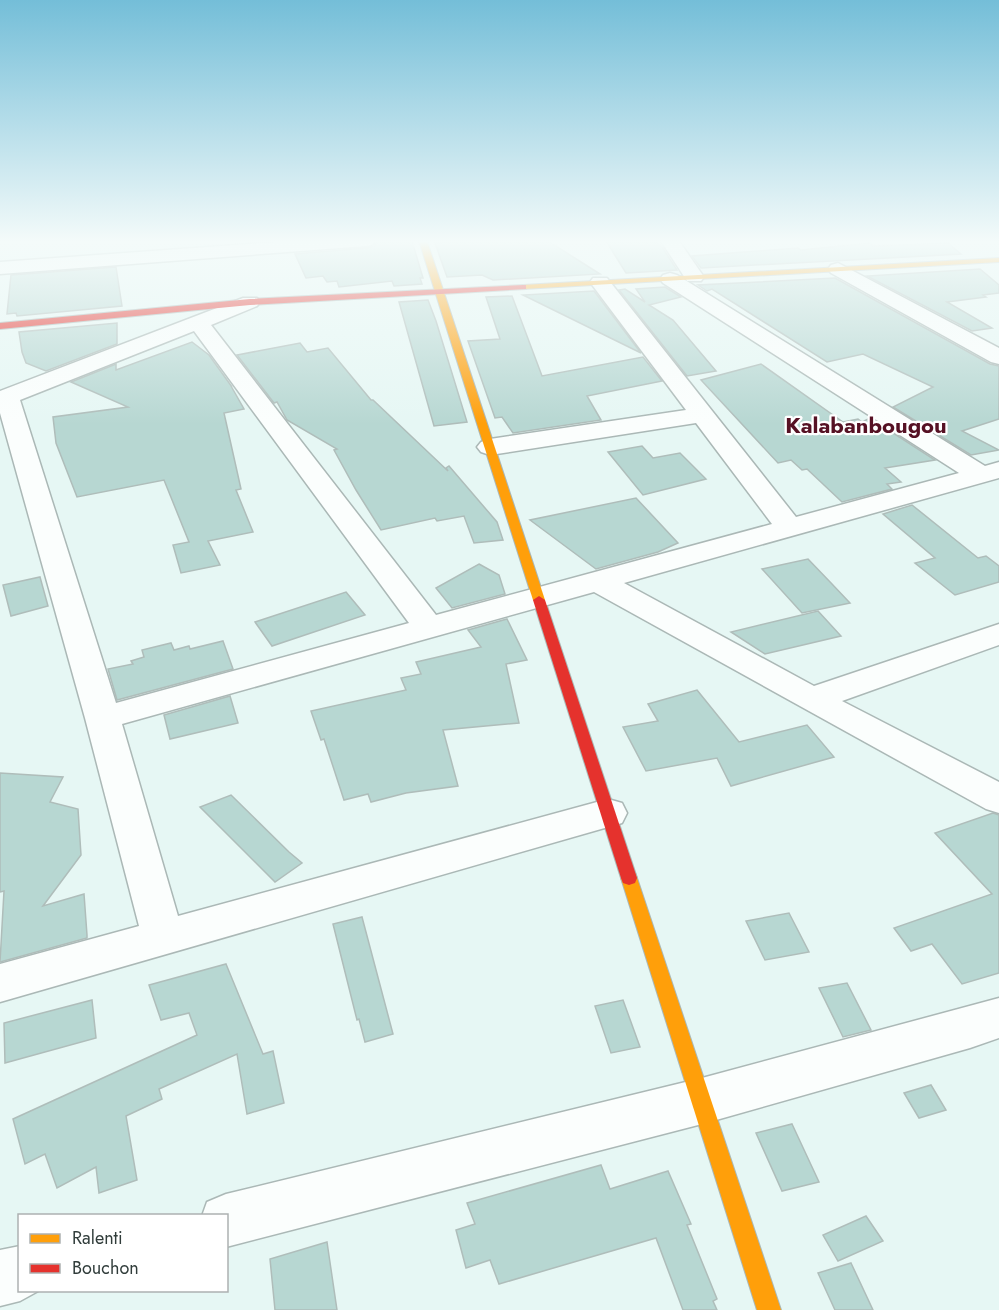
<svg xmlns="http://www.w3.org/2000/svg" width="999" height="1310" viewBox="0 0 999 1310" font-family="Jost,sans-serif">
<rect width="100%" height="100%" fill="#e6f7f4"/>
<g fill="#b7d7d2" stroke="#afbdba" stroke-width="1.5">
<path d="M 377,241 L 412,241 L 423,278 L 420,278 L 422,284 L 394,286 L 392,281 L 339,287 L 337,281 L 327,282 L 323,276 L 306,278 L 295,254 L 366,248 L 374,246 Z"/>
<path d="M 455,241 L 548,241 L 600,274 L 493,280 L 482,275 L 447,277 L 435,243 Z"/>
<path d="M 606,241 L 655,241 L 662,247 L 677,270 L 626,273 Z"/>
<path d="M 870,243 L 873,246 L 948,243 L 961,254 L 701,268 L 692,256 L 798,248 L 801,250 Z"/>
<path d="M 116,267 L 122,306 L 17,316 L 16,313 L 7,314 L 11,275 Z"/>
<path d="M 980,269 L 999,285 L 999,293 L 983,295 L 986,297 L 947,302 L 992,328 L 972,331 L 867,276 Z"/>
<path d="M 835,278 L 990,364 L 999,366 L 999,419 L 962,431 L 999,450 L 971,455 L 893,407 L 933,387 L 863,354 L 827,362 L 712,289 L 707,291 L 698,285 Z"/>
<path d="M 665,287 L 681,297 L 649,305 L 673,320 L 716,371 L 687,376 L 619,290 L 625,289 L 645,302 L 636,289 Z"/>
<path d="M 594,291 L 641,353 L 523,295 Z"/>
<path d="M 512,296 L 542,376 L 643,357 L 662,381 L 587,396 L 601,420 L 513,433 L 502,417 L 495,418 L 468,341 L 500,339 L 486,297 Z"/>
<path d="M 428,300 L 436,321 L 467,422 L 434,426 L 399,302 Z"/>
<path d="M 117,323 L 117,344 L 46,371 L 26,363 L 22,352 L 19,332 Z"/>
<path d="M 192,342 L 209,355 L 232,387 L 231,386 L 244,409 L 224,413 L 241,489 L 236,490 L 253,532 L 208,541 L 220,565 L 181,573 L 173,545 L 189,542 L 164,480 L 77,497 L 56,443 L 53,417 L 128,407 L 71,382 L 116,364 L 116,370 Z"/>
<path d="M 300,343 L 307,352 L 328,348 L 371,400 L 373,400 L 448,471 L 446,468 L 449,466 L 497,522 L 503,540 L 474,543 L 464,516 L 437,521 L 435,518 L 381,530 L 356,490 L 334,450 L 337,449 L 287,420 L 277,402 L 274,403 L 237,355 Z"/>
<path d="M 761,364 L 843,422 L 858,419 L 862,422 L 870,418 L 935,460 L 885,468 L 901,482 L 887,484 L 892,489 L 842,502 L 807,469 L 802,470 L 791,460 L 778,463 L 701,380 Z"/>
<path d="M 642,446 L 653,458 L 680,453 L 706,479 L 643,495 L 608,452 Z"/>
<path d="M 636,498 L 678,543 L 658,552 L 596,569 L 530,520 Z"/>
<path d="M 912,505 L 978,558 L 986,556 L 999,566 L 999,582 L 955,595 L 915,563 L 935,558 L 883,514 Z"/>
<path d="M 808,559 L 832,584 L 850,603 L 802,613 L 762,569 Z"/>
<path d="M 479,564 L 499,575 L 505,594 L 452,608 L 436,588 Z"/>
<path d="M 40,577 L 48,606 L 11,616 L 3,585 Z"/>
<path d="M 346,592 L 365,615 L 272,646 L 255,622 Z"/>
<path d="M 818,611 L 841,636 L 765,654 L 731,632 Z"/>
<path d="M 507,619 L 527,660 L 506,664 L 519,723 L 443,730 L 458,786 L 406,793 L 371,802 L 368,794 L 344,800 L 324,739 L 321,740 L 311,711 L 406,690 L 401,678 L 421,674 L 416,662 L 481,647 L 468,630 Z"/>
<path d="M 223,641 L 233,669 L 117,700 L 108,669 L 133,664 L 131,661 L 144,657 L 142,650 L 171,643 L 174,650 L 189,646 L 190,649 Z"/>
<path d="M 697,690 L 739,742 L 807,725 L 834,757 L 731,786 L 717,758 L 646,771 L 623,727 L 658,721 L 648,704 Z"/>
<path d="M 230,696 L 238,723 L 170,739 L 164,715 Z"/>
<path d="M 0,773 L 63,777 L 50,802 L 78,809 L 81,855 L 43,906 L 84,894 L 87,935 L 87,938 L 0,962 L 4,891 L 0,892 Z"/>
<path d="M 231,795 L 289,852 L 302,863 L 275,882 L 200,807 Z"/>
<path d="M 993,813 L 999,815 L 999,973 L 962,984 L 932,944 L 911,951 L 894,928 L 992,894 L 935,833 Z"/>
<path d="M 789,913 L 809,952 L 765,960 L 746,921 Z"/>
<path d="M 362,917 L 393,1034 L 365,1042 L 359,1019 L 357,1020 L 333,924 Z"/>
<path d="M 226,964 L 263,1054 L 273,1051 L 284,1103 L 247,1114 L 237,1054 L 159,1089 L 162,1099 L 126,1116 L 137,1180 L 99,1193 L 96,1167 L 57,1188 L 45,1154 L 25,1164 L 13,1119 L 197,1035 L 189,1013 L 161,1020 L 149,985 Z"/>
<path d="M 847,983 L 871,1030 L 843,1037 L 819,988 Z"/>
<path d="M 92,1000 L 96,1038 L 5,1063 L 4,1023 Z"/>
<path d="M 623,1000 L 640,1047 L 611,1053 L 595,1006 Z"/>
<path d="M 931,1085 L 946,1110 L 919,1118 L 904,1093 Z"/>
<path d="M 792,1124 L 819,1182 L 782,1191 L 756,1133 Z"/>
<path d="M 601,1165 L 610,1189 L 668,1171 L 691,1224 L 687,1225 L 717,1299 L 713,1301 L 717,1310 L 683,1310 L 656,1238 L 499,1284 L 490,1260 L 466,1268 L 456,1230 L 475,1224 L 467,1203 Z"/>
<path d="M 866,1216 L 883,1241 L 838,1261 L 823,1235 Z"/>
<path d="M 327,1242 L 337,1310 L 275,1310 L 270,1259 Z"/>
<path d="M 851,1263 L 873,1310 L 835,1310 L 818,1273 Z"/>
</g>
<g fill="none" stroke-linecap="round" stroke-linejoin="round">
<defs>
<g id="street">
<path d="M 291,241 L 375,241 L 372,245 L 366,246 L 0,274 L 0,262 Z"/>
<path d="M 661,241 L 679,241 L 704,277 L 701,281 L 687,281 Z"/>
<path d="M 838,263 L 999,348 L 999,364 L 991,362 L 831,273 L 828,269 L 831,265 Z"/>
<path d="M 670,273 L 677,275 L 985,466 L 999,462 L 999,478 L 624,583 L 814,686 L 999,624 L 999,645 L 842,701 L 999,782 L 999,813 L 986,809 L 594,592 L 122,724 L 178,916 L 608,799 L 622,803 L 627,813 L 622,823 L 0,1002 L 0,964 L 139,926 L 85,718 L 0,413 L 0,391 L 243,298 L 257,298 L 260,302 L 257,306 L 211,325 L 436,615 L 772,524 L 696,423 L 490,455 L 481,452 L 477,447 L 481,442 L 490,439 L 686,410 L 590,282 L 593,278 L 607,278 L 796,517 L 959,473 L 663,283 L 660,279 L 663,275 ZM 194,331 L 409,623 L 116,703 L 20,400 Z"/>
<path d="M 999,998 L 999,1038 L 970,1048 L 702,1124 L 226,1247 L 226,1216 L 202,1216 L 207,1202 L 226,1194 L 702,1078 Z"/>
<path d="M 20,1246 L 20,1290 L 40,1290 L 20,1301 L 0,1306 L 0,1250 Z"/>
</g>
<g id="slow">
<path d="M 419,241 L 427,241 L 545,600 L 543,603 L 539,604 L 533,600 Z"/>
<path d="M 999,258 L 999,262 L 523,289 L 519,287 L 523,285 Z"/>
<path d="M 629,871 L 635,873 L 637,878 L 781,1310 L 757,1310 L 621,878 L 623,873 Z"/>
</g>
<g id="jam">
<path d="M 523,285 L 526,285 L 526,289 L 250,305 L 0,329 L 0,323 L 250,299 Z"/>
<path d="M 539,596 L 545,600 L 637,878 L 635,883 L 629,885 L 623,883 L 621,878 L 533,600 Z"/>
</g>
</defs>
<use href="#street" stroke="#abb8b6" stroke-width="3"/>
<use href="#slow" stroke="#abb8b6" stroke-width="2"/>
<use href="#jam" stroke="#abb8b6" stroke-width="2"/>
<use href="#street" fill="#fbfefd" fill-rule="evenodd"/>
<use href="#slow" fill="#ff9f0a" fill-rule="evenodd"/>
<use href="#jam" fill="#e5322d" fill-rule="evenodd"/>
</g>
<linearGradient id="sky" x2="0" y2="1"><stop stop-color="#74bed8"/><stop offset="0.57" stop-color="#f4fbfa"/><stop offset="1" stop-color="#f4fbfa" stop-opacity="0"/></linearGradient>
<rect width="999" height="424" fill="url(#sky)"/>
<g text-anchor="middle" dominant-baseline="central" stroke-width="4.5" stroke-linejoin="round" paint-order="stroke">
<g font-size="22" font-weight="bold" fill="#561124" stroke="#fff">
<text x="866" y="425">Kalabanbougou</text>
</g>
</g>
<rect x="18" y="1214" width="210" height="78" fill="#ffffff" stroke="#adb1b1" stroke-width="1.5"/>
<rect x="30" y="1234" width="30" height="9" fill="#ff9f0a" stroke="#adb1b1" stroke-width="1.5"/>
<text x="72" y="1244" font-size="18" fill="#313d3b">Ralenti</text>
<rect x="30" y="1264" width="30" height="9" fill="#e5322d" stroke="#adb1b1" stroke-width="1.5"/>
<text x="72" y="1274" font-size="18" fill="#313d3b">Bouchon</text>
</svg>
